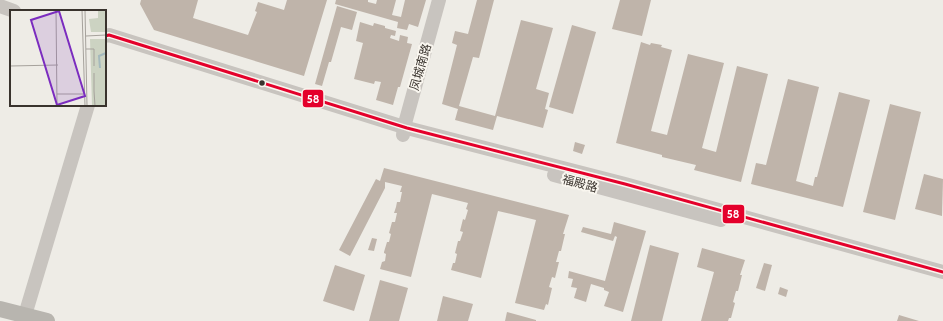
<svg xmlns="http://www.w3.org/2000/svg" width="943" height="321" viewBox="0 0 943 321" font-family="Cabin,'Noto Sans SC',sans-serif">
<rect width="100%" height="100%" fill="#eeece6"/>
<g fill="#bfb4aa">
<path d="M 141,0 L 198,0 L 193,18 L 248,35 L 257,12 L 255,11 L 258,2 L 284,10 L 287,0 L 327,0 L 304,76 L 154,30 L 140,4 Z"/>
<path d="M 336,0 L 368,0 L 368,2 L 376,4 L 377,0 L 396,0 L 392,15 L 401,17 L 405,0 L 426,0 L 418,27 L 409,24 L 407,30 L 397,28 L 398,22 L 335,4 Z"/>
<path d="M 477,0 L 494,0 L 479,58 L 473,57 L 459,106 L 495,116 L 521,20 L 553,28 L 536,89 L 549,93 L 545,109 L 548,110 L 543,128 L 497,116 L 493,130 L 455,120 L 458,109 L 442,104 L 457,45 L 452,43 L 455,31 L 468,34 Z"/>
<path d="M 620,0 L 651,0 L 642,36 L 612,29 Z"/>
<path d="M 337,6 L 357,12 L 352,30 L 341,27 L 331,62 L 329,62 L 322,86 L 315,84 Z"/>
<path d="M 360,22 L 373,26 L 374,23 L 385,26 L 385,28 L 396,31 L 395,36 L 391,35 L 390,38 L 399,41 L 400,35 L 408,37 L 407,43 L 412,44 L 400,87 L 398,87 L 393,105 L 376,100 L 381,82 L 375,81 L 374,84 L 354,79 L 363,43 L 356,41 Z"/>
<path d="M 572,25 L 596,32 L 573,114 L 549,107 Z"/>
<path d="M 641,42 L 650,45 L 651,43 L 662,45 L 661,47 L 672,50 L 651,131 L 667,135 L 688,54 L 724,63 L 702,148 L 716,152 L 737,66 L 768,74 L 741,182 L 694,170 L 696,165 L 662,157 L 662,155 L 616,143 Z"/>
<path d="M 788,79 L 819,87 L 796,181 L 813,186 L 815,177 L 817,177 L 839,92 L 870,100 L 843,207 L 751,184 L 756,163 L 766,165 Z"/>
<path d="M 890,104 L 921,112 L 895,220 L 863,212 Z"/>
<path d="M 575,142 L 585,145 L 582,154 L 573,151 Z"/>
<path d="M 384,168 L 569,215 L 563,234 L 565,234 L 561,251 L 559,251 L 556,262 L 559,262 L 555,278 L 552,277 L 549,287 L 552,288 L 548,305 L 546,304 L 544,310 L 515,303 L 536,220 L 498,211 L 481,278 L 451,270 L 453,263 L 455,263 L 457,254 L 455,253 L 458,241 L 460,241 L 463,232 L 460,231 L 463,219 L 465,220 L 468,210 L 466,209 L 468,203 L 432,194 L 411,277 L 380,269 L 382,262 L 385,261 L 386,254 L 384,253 L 384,252 L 387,242 L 389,242 L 391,234 L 389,233 L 392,222 L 395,222 L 397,213 L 394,213 L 396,207 L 397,202 L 400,202 L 402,192 L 400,192 L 402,186 L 385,182 L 385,188 L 350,256 L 339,250 L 376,179 L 380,181 Z"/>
<path d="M 924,174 L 943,179 L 942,216 L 915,209 Z"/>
<path d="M 614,222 L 646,231 L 623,312 L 604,306 L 609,292 L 604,290 L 604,288 L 591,284 L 586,302 L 574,298 L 577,288 L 571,287 L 573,279 L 568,278 L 569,271 L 605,281 L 617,237 L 615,236 L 613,241 L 581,232 L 583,227 L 611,234 Z"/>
<path d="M 372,238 L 377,239 L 374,251 L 368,250 Z"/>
<path d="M 650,245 L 679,253 L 662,321 L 631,321 Z"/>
<path d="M 702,248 L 745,260 L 740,275 L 742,275 L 738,291 L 736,291 L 733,302 L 735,303 L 731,318 L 729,318 L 728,321 L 701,321 L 714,272 L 697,267 Z"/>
<path d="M 764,263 L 772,265 L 765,291 L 756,288 Z"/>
<path d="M 335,265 L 365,275 L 354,311 L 323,301 Z"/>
<path d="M 380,280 L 408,288 L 399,321 L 369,321 Z"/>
<path d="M 780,287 L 788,290 L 786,297 L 778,294 Z"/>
<path d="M 443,296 L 473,304 L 468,321 L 437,321 Z"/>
<path d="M 507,312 L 536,320 L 536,321 L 505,321 Z"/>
<path d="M 899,315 L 919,321 L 897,321 Z"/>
</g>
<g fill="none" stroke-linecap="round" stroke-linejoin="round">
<g stroke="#c8c4bf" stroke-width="14">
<path d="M 0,6 L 14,11"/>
<path d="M 105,36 L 109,35 L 407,128 L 625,184 L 943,272"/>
<path d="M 403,135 L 404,127 L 439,0"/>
<path d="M 554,175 L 721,220"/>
<path d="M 25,315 L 88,105"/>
</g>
<path stroke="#b8b5af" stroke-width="16" d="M 0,309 L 47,321"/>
<defs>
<path id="bus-1" d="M 105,36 L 109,35 L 407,128 L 625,184 L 943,272"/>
</defs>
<use href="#bus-1" stroke="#f9f6ef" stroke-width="6"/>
<use href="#bus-1" stroke="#e4002b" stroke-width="3"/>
</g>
<circle fill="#39332d" stroke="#f9f6ef" stroke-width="1.5" cx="262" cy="83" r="3.5"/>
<g text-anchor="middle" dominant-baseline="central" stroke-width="4" stroke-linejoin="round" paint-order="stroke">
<g font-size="12" fill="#39332d" stroke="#f9f6ef">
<text transform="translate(420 67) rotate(-74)">凤城南路</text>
<text transform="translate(580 183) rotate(15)">福殿路</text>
</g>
</g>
<g transform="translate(10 10)">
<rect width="96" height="96" fill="#eeece6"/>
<path d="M 88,0 L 96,0 L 96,22 L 81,22 L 79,9 L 88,8 ZM 80,29 L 96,29 L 96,96 L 82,96 Z" fill="#ccd3c2"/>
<path fill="none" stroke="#a4b9bd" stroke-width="2" d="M 90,58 L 89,46 L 96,43"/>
<path fill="none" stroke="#a6a29c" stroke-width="1" d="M 46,0 L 47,96M 72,0 L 75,96M 75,0 L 77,96M 76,26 L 96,25M 76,39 L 84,39 L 84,56M 0,56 L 48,55M 84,81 L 84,63M 84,81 L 85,96M 47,84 L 74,84"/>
<path fill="#7b2cbf" fill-opacity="0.15" stroke="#7b2cbf" stroke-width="2" d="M 49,1 L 75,86 L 47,95 L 21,10 Z"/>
<rect width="96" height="96" fill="none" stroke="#39332d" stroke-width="2"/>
</g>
<g stroke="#f9f6ef" stroke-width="1.5">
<rect x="302" y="89" width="22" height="19" rx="4" fill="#e4002b"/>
<rect x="722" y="204" width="23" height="20" rx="4" fill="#e4002b"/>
</g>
<g font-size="11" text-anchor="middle" font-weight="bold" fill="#fff">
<text x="313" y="103">58</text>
<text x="733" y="218">58</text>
</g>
</svg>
